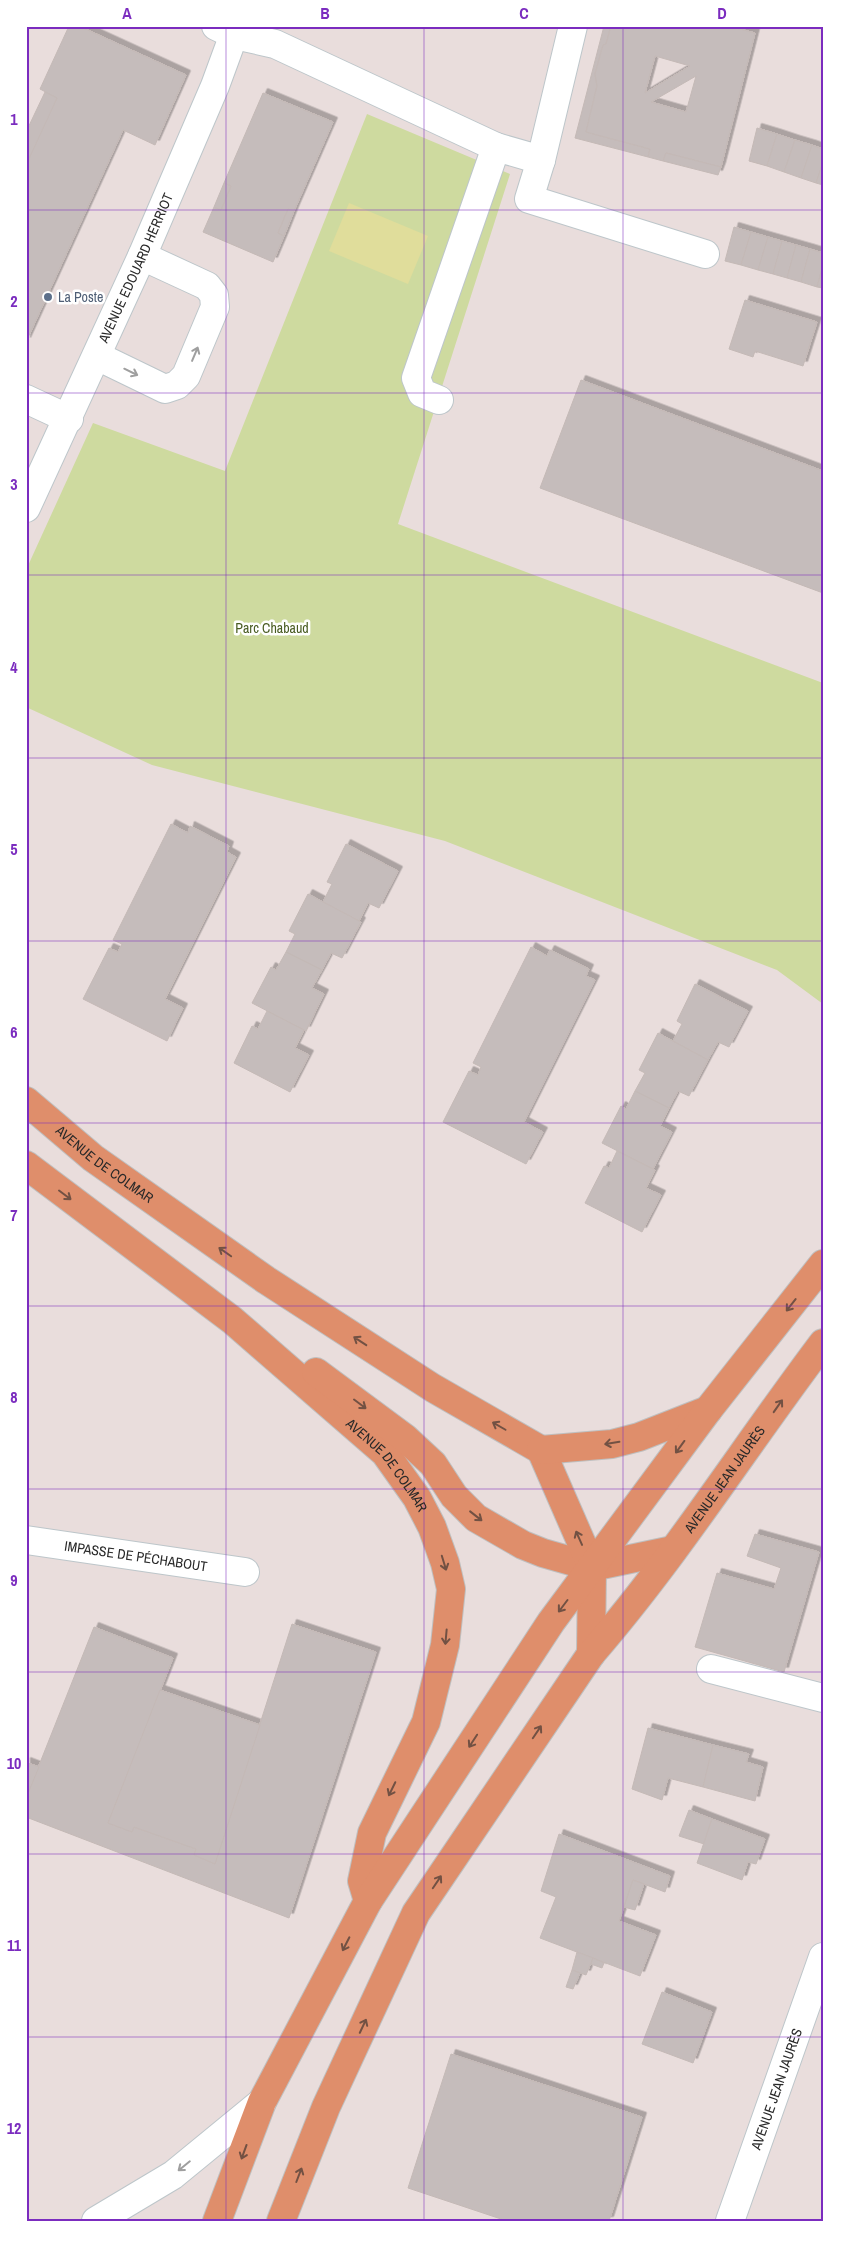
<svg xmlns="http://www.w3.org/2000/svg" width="849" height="2247" viewBox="0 0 849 2247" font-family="'Archivo Narrow',sans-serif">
<defs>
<filter id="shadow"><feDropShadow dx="4.5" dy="-4.5" stdDeviation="0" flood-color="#0004"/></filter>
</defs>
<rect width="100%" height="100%" fill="#e9dddc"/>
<path fill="#ceda9f" d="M 367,114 L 510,174 L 398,524 L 823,683 L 823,1004 L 777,970 L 445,841 L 152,765 L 26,707 L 26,570 L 93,423 L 225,471 Z"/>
<path fill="#e0dd9b" d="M 349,203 L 428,236 L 408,284 L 329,251 Z"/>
<g fill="#c5bcbb" stroke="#c4b9b6" fill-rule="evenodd" filter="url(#shadow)">
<path d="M 69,26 L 79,26 L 186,75 L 155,145 L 123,130 L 26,342 L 26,162 L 57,98 L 40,89 Z"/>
<path d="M 604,26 L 611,26 L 606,44 L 603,45 L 595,74 L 597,86 L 586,132 L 650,149 L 648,157 L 575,138 Z"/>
<path d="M 611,26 L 729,26 L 755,33 L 721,167 L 666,153 L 663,161 L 648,157 L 650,149 L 586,132 L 597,86 L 595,74 L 603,45 L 606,44 ZM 655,56 L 690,66 L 645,93 ZM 696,76 L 686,112 L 651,102 Z"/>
<path d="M 45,92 L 57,98 L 27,163 L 26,132 Z"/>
<path d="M 263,93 L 333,122 L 294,211 L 288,209 L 278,233 L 284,236 L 273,262 L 203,232 L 214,207 L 221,210 L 231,186 L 224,183 Z"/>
<path d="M 757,128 L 777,134 L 767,166 L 749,161 Z"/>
<path d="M 777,134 L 795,140 L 784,172 L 767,166 Z"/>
<path d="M 795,140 L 812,145 L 801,178 L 784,172 Z"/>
<path d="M 812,145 L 823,149 L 823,162 L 816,183 L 801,178 Z"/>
<path d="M 666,153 L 721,167 L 718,175 L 663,161 Z"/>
<path d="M 823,162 L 823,185 L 816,183 Z"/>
<path d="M 224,183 L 231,186 L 221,210 L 214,207 Z"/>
<path d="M 288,209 L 294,211 L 284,236 L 278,233 Z"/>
<path d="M 734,227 L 751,232 L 741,265 L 725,261 Z"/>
<path d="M 751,232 L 768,237 L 758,270 L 741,265 Z"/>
<path d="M 768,237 L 782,241 L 773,274 L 758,270 Z"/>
<path d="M 782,241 L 796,245 L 787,278 L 773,274 Z"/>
<path d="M 796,245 L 810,249 L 801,282 L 787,278 Z"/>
<path d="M 810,249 L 823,253 L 823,265 L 817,287 L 801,282 Z"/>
<path d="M 823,265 L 823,288 L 817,287 Z"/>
<path d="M 745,300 L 817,322 L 803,366 L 755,351 L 753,357 L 729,349 Z"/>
<path d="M 581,380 L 823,471 L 823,593 L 540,488 Z"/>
<path d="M 171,824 L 188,833 L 190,826 L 229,846 L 227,852 L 236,857 L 165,999 L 183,1008 L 167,1041 L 83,999 L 109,948 L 118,952 L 122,944 L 113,940 Z"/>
<path d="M 346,844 L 398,871 L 379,908 L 368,903 L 359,921 L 323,902 L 332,884 L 327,882 Z"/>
<path d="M 308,894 L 361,922 L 342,958 L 331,953 L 322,970 L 286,952 L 295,934 L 289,931 Z"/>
<path d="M 531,947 L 547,956 L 550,950 L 589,969 L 586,976 L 595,980 L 524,1122 L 543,1132 L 526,1164 L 443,1122 L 469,1071 L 478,1075 L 481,1067 L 473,1063 Z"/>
<path d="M 286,952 L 322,970 L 312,988 L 324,994 L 306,1031 L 252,1003 L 271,967 L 276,970 Z"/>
<path d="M 695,984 L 748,1011 L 729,1047 L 718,1042 L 708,1060 L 673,1041 L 682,1024 L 677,1021 Z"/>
<path d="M 267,1011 L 304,1030 L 295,1048 L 309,1055 L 290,1092 L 234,1063 L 252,1026 L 258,1029 Z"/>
<path d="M 658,1033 L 708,1060 L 689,1096 L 678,1091 L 669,1108 L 635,1091 L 645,1073 L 639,1070 Z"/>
<path d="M 635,1091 L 669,1108 L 660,1126 L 672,1132 L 653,1169 L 602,1143 L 621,1106 L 626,1109 Z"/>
<path d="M 617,1151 L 655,1170 L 646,1188 L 661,1195 L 642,1232 L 585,1203 L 604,1166 L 609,1168 Z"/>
<path d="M 755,1534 L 819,1552 L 784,1672 L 695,1647 L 717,1573 L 774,1589 L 781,1568 L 747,1556 Z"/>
<path d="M 292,1624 L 376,1652 L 289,1918 L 26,1817 L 26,1798 L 94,1627 L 173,1658 L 108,1823 L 132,1832 L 134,1827 L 196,1849 L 194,1855 L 215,1864 Z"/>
<path d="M 160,1690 L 260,1725 L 215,1864 L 194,1855 L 196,1849 L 134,1827 L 132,1832 L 108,1823 Z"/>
<path d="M 648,1728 L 713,1745 L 703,1787 L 668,1778 L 662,1800 L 632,1789 Z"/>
<path d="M 713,1745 L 749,1754 L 746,1762 L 763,1767 L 755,1801 L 703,1787 Z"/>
<path d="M 26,1762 L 39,1767 L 26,1798 Z"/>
<path d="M 689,1810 L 712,1819 L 704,1844 L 679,1836 Z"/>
<path d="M 712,1819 L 765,1839 L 756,1864 L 748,1862 L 742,1880 L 697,1863 Z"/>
<path d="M 559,1834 L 670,1876 L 665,1892 L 633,1880 L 619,1921 L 656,1935 L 640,1976 L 540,1938 L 556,1897 L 541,1891 Z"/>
<path d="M 633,1880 L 644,1884 L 635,1910 L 624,1907 Z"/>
<path d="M 577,1952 L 593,1958 L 586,1975 L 572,1970 Z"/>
<path d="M 593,1958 L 604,1963 L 602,1968 L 591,1964 Z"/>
<path d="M 572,1970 L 580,1973 L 573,1989 L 566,1987 Z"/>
<path d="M 662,1992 L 712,2012 L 693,2063 L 642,2044 Z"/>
<path d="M 451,2054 L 642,2117 L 609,2221 L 507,2221 L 408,2188 Z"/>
</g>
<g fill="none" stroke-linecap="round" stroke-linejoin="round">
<defs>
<g id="minor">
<path d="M 216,26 L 235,35 L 275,44 L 496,147"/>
<path d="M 573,26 L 541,160 L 529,199 L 705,254"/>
<path d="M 97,356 L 165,389 L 177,385 L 186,376 L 215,307 L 214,295 L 207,286 L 142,256"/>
<path d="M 26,399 L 69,419"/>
<path d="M 439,400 L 422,393 L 416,378 L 496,147 L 541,160"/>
<path id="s1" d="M 26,508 L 142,256 L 215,86 L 237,26"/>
<path id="s2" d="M 26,1540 L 245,1572"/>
<path d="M 711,1669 L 823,1698"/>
<path d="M 96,2221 L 173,2175 L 262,2102"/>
<path id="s3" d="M 730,2221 L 823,1957"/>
</g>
<g id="major">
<path id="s4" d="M 26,1101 L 93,1158 L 266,1280 L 433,1388 L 541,1450"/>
<path id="s5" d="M 26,1165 L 232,1320 L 385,1453 L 417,1498 L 432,1527 L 445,1563 L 451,1589 L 445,1645 L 426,1722 L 372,1833 L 362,1881 L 368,1901"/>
<path d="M 316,1372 L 405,1438 L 433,1464 L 454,1496 L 476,1518 L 523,1545 L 543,1553 L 592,1567 L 673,1550"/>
<path d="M 541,1450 L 592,1567 L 591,1654"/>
<path d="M 541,1450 L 612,1444 L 639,1437 L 708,1410"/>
<path d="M 217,2221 L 262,2102 L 368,1901 L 551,1622 L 708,1410 L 823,1264"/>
<path id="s6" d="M 281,2221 L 326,2107 L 416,1913 L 591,1654 C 676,1556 745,1446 823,1343"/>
</g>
</defs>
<use href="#minor" stroke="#bdc6ca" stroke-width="30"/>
<use href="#major" stroke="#bfbfbf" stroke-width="30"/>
<use href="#minor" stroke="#fff" stroke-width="28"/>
<use href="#major" stroke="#df8e6b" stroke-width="28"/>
</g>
<defs><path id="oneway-shaft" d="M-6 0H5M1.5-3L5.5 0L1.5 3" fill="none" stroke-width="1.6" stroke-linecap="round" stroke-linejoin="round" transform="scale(1.25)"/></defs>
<g stroke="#9f9f9f">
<use href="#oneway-shaft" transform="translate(195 354) rotate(-67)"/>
<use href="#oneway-shaft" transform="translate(131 372) rotate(26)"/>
<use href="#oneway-shaft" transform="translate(184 2166) rotate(141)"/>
</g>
<g stroke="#725143">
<use href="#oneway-shaft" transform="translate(65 1195) rotate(37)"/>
<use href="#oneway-shaft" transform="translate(225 1252) rotate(-145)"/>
<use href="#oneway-shaft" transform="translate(791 1305) rotate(128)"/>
<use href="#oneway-shaft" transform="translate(360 1341) rotate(-147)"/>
<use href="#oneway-shaft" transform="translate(360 1404) rotate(37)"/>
<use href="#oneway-shaft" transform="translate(778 1406) rotate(-55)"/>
<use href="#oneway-shaft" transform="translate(499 1426) rotate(-150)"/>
<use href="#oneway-shaft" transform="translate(612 1443) rotate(171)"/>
<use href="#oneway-shaft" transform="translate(680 1447) rotate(126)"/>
<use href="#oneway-shaft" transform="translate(476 1516) rotate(38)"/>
<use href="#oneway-shaft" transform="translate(579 1538) rotate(-114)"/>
<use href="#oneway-shaft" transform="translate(444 1563) rotate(73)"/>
<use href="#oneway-shaft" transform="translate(563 1606) rotate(127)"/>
<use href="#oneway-shaft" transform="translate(446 1637) rotate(95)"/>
<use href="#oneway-shaft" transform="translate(537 1732) rotate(-56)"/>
<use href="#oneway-shaft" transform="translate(473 1741) rotate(123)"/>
<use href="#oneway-shaft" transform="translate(392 1789) rotate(116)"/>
<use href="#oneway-shaft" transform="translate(437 1882) rotate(-56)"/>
<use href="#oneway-shaft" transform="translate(346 1944) rotate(117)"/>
<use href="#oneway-shaft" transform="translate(363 2026) rotate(-65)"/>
<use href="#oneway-shaft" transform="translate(244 2152) rotate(110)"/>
<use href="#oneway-shaft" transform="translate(299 2175) rotate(-69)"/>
</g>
<path fill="none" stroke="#7b2cbf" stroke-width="1" stroke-opacity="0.55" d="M 226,26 L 226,2221M 424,26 L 424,2221M 623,26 L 623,2221M 26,210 L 823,210M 26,393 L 823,393M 26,575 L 823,575M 26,758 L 823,758M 26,941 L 823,941M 26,1123 L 823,1123M 26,1306 L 823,1306M 26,1489 L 823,1489M 26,1672 L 823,1672M 26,1854 L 823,1854M 26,2037 L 823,2037"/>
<circle fill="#5c6f8a" stroke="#fff" stroke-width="2" cx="48" cy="297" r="5"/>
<g text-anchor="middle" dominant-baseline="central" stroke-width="5" stroke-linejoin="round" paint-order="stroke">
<g font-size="14" fill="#292929" stroke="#fff">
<text stroke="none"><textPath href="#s1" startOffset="264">AVENUE EDOUARD HERRIOT</textPath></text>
<text stroke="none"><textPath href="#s4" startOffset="101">AVENUE DE COLMAR</textPath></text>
<text stroke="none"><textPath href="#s5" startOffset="471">AVENUE DE COLMAR</textPath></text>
<text stroke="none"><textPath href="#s6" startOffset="869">AVENUE JEAN JAURÈS</textPath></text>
<text stroke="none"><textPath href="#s2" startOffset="111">IMPASSE DE PÉCHABOUT</textPath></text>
<text stroke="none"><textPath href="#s3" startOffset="140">AVENUE JEAN JAURÈS</textPath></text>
</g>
<g font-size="14" fill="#4e5e75" stroke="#fff" text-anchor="start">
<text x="58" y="297">La Poste</text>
</g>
<g font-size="14" fill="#495c22" stroke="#fff">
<text x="272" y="628">Parc Chabaud</text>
</g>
</g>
<rect width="849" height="2247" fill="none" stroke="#ffffff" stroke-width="55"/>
<rect x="28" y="28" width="794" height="2192" fill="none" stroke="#7b2cbf" stroke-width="2"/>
<g font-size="16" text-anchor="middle" font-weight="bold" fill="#7b2cbf">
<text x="127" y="19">A</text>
<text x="325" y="19">B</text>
<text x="524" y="19">C</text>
<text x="722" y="19">D</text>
<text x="14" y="125">1</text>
<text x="14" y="307">2</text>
<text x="14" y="490">3</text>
<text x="14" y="673">4</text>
<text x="14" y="855">5</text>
<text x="14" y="1038">6</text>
<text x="14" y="1221">7</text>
<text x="14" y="1403">8</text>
<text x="14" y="1586">9</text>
<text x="14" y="1769">10</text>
<text x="14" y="1951">11</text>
<text x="14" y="2134">12</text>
</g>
</svg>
